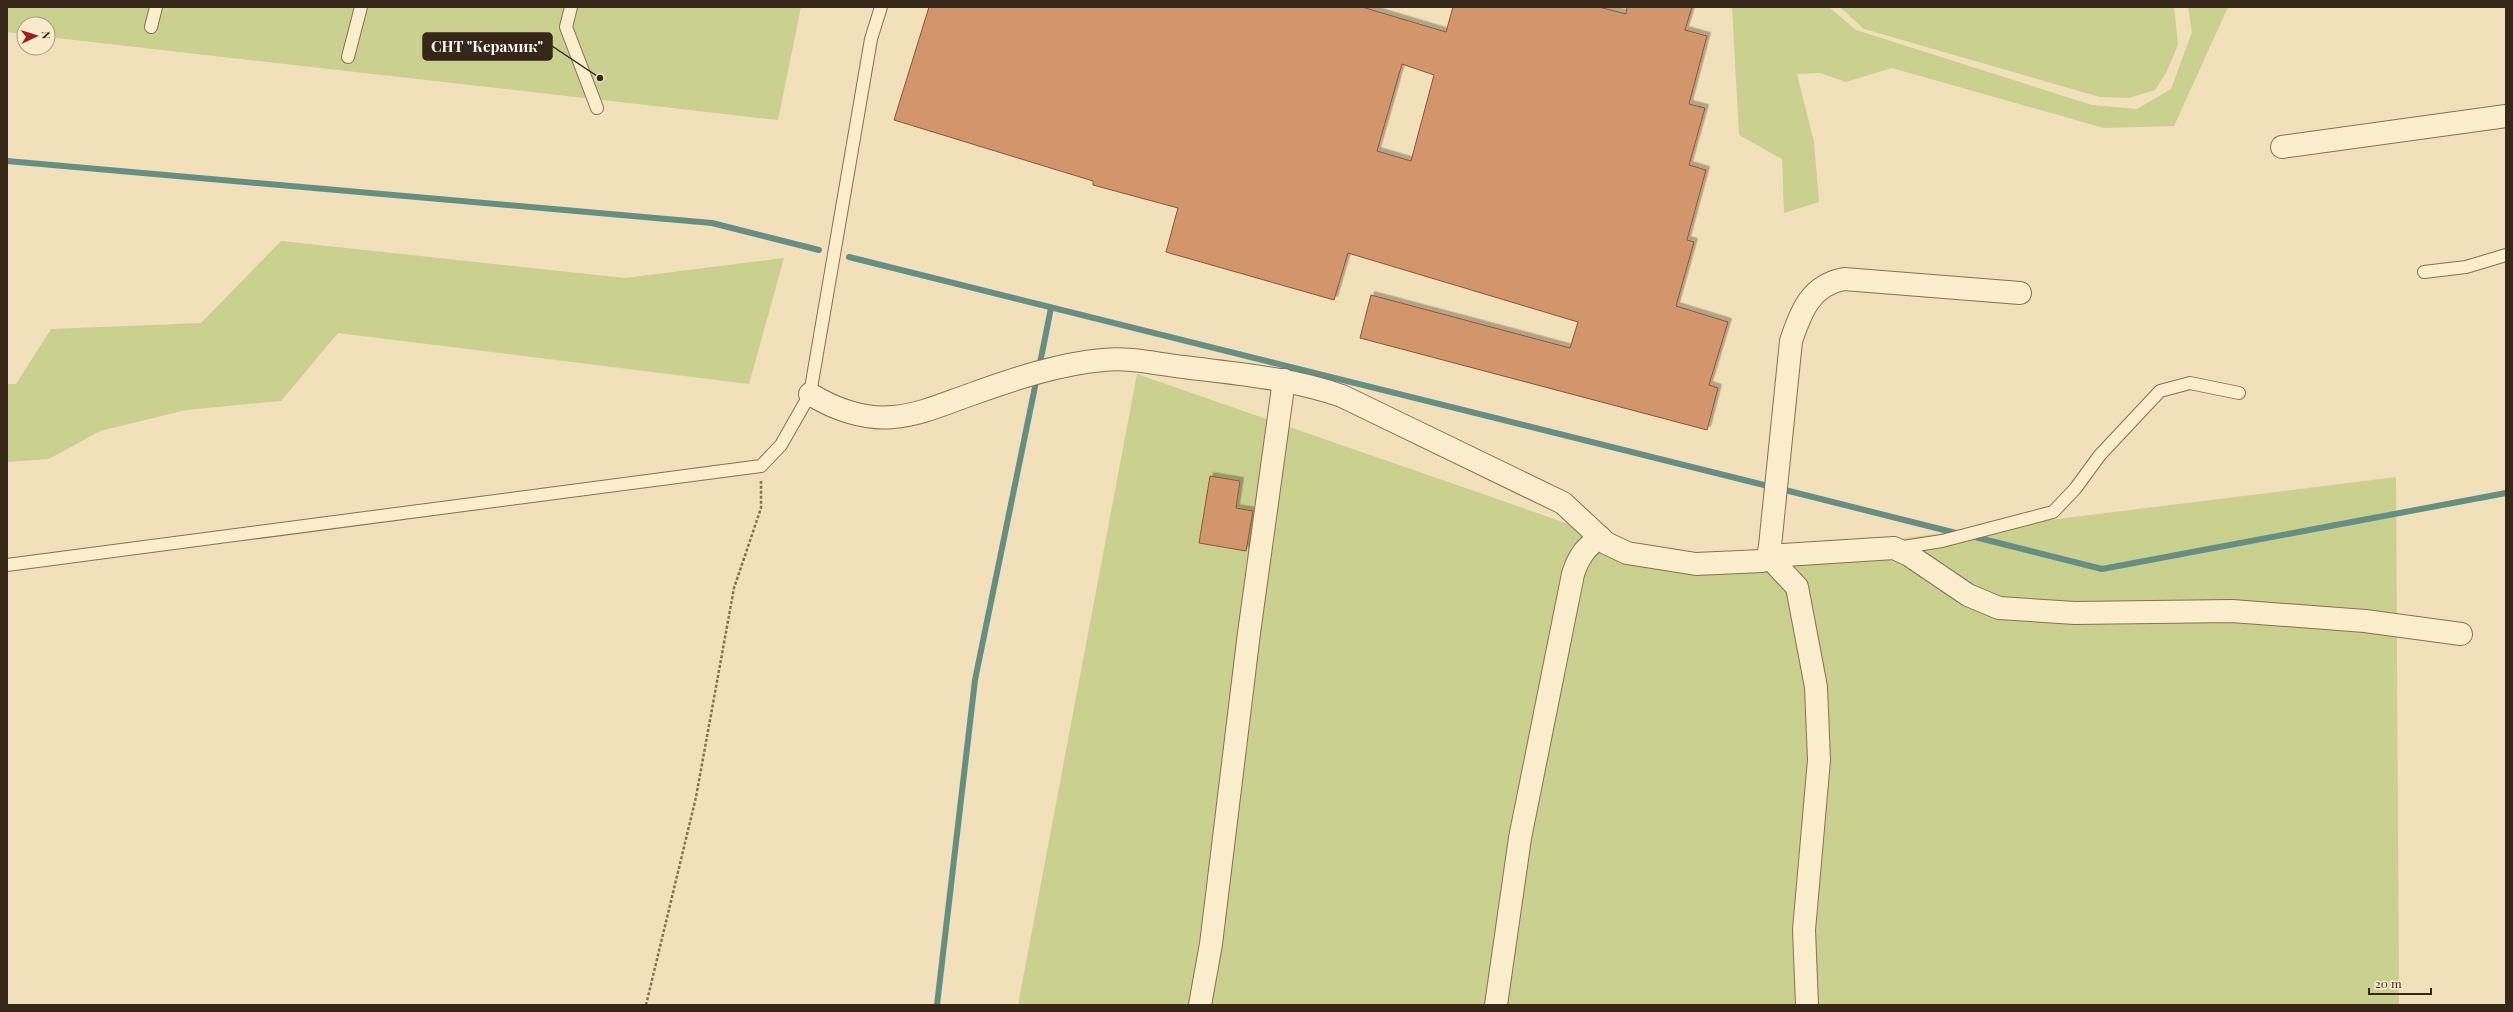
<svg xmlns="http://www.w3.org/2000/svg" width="2513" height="1012" viewBox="0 0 2513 1012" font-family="'Playfair Display',serif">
<defs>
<filter id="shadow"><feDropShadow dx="3.5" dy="-3.5" stdDeviation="0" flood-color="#0004"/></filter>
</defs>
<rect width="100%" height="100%" fill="#f1e0ba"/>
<g fill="#cad08d">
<path d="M 7,7 L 801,7 L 778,120 L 48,37 L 48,24 L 24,24 L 24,34 L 7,32 Z"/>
<path d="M 1732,7 L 1829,7 L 1856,30 L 2092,105 L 2137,109 L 2171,89 L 2192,32 L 2188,7 L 2228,7 L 2174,126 L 2104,128 L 1892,68 L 1846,82 L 1820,73 L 1797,74 L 1814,142 L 1819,202 L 1784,213 L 1782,159 L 1739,135 Z"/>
<path d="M 1840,7 L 2174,7 L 2178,45 L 2166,73 L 2155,90 L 2129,98 L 2100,97 L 1864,29 Z"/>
<path d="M 281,241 L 625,278 L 784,258 L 749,384 L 338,333 L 281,401 L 186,410 L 100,431 L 49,459 L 7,462 L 7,384 L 16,384 L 51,329 L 201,323 Z"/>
<path d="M 1137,374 L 1687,565 L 2396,477 L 2399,1005 L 1018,1005 Z"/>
</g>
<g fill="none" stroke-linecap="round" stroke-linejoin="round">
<g stroke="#668f84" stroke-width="6">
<path d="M 7,161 L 712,223 L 819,250"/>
<path d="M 849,257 L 1772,487"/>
<path d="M 1039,368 L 1051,308"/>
<path d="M 1781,489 L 1960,534"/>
<path d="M 1971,536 L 2102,569 L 2506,493"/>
<path d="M 937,1005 L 975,680 L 1037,377"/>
</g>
</g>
<g fill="#d3956c" stroke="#8a5637" fill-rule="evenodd" filter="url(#shadow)">
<path d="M 929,7 L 1362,7 L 1446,32 L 1453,7 L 1599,7 L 1626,14 L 1627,7 L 1692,7 L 1685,30 L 1707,36 L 1689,104 L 1705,108 L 1689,165 L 1706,170 L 1687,240 L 1694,242 L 1676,306 L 1728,322 L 1709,385 L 1718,388 L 1707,430 L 1360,338 L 1371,295 L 1570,348 L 1578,322 L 1348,253 L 1334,300 L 1166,252 L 1178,208 L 1093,185 L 1093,181 L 894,120 ZM 1402,64 L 1434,75 L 1411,161 L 1377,151 Z"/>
<path d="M 1210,476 L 1240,481 L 1236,508 L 1253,511 L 1246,551 L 1199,543 Z"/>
</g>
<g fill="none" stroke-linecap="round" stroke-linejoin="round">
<defs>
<g id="service">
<path d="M 571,7 L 566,27 L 597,108"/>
<path d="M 151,27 L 156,7"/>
<path d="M 348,57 L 361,7"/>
<path d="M 2424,272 L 2466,267 L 2506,255"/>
<path d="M 1897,548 L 1942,541 L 2053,512 L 2075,489 L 2100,455 L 2160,391 L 2190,383 L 2239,393"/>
<path d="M 7,565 L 761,466 L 781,445 L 810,394 L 871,39 L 881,7"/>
</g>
<g id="minor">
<path d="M 2282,147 L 2506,116"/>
<path d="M 810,394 C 834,409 865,420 893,417 C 920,415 946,403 972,394 C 1014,379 1058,364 1103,360 C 1130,357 1157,364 1184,367 C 1238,374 1291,378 1342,396 L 1563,503 L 1606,543 L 1627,553 L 1696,564 L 1762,561 L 1768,556 L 1770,546 L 1791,341 C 1801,311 1811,285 1844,279 L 2020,293"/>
<path d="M 1768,556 L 1894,548 L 1909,555 L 1968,595 L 1999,608 L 2075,613 L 2232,611 L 2365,621 L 2461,634"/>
<path d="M 1768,556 L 1797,587 L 1816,687 L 1819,760 L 1804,930 L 1807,1005"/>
<path d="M 1200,1005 L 1211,944 L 1249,633 L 1284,380"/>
<path d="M 1496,1005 L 1520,838 L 1573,574 C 1579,556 1585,548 1600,537"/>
</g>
</defs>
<use href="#service" stroke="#896f53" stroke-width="14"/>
<use href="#minor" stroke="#896f53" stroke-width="24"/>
<path stroke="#896f53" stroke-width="2.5" stroke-dasharray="3 2" stroke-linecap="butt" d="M 646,1005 L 696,797 L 734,588 L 761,508 L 761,481"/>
<use href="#service" stroke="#fcedcd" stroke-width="12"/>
<use href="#minor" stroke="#fcedcd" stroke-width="22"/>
</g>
<path fill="none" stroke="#372719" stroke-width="1.5" d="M600 78L552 46"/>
<circle fill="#372719" stroke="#f8eaca" stroke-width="1.5" cx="600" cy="78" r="4"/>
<rect fill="#372719" stroke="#372719" stroke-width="1.5" x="423" y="33" width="129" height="27" rx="4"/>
<g font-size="15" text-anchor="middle" font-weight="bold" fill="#fff">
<text x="487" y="52">СНТ "Керамик"</text>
</g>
<rect width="2513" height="1012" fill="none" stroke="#372719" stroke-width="16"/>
<g transform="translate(36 36) rotate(86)"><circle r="19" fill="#f8eaca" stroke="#ab9c83"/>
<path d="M0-3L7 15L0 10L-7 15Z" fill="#9d1e22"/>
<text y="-6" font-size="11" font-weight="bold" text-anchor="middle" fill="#372719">N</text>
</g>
<path d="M2369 988v6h62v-6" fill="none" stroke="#372719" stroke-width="2"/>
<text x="2375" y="988" font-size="12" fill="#372719" stroke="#f8eaca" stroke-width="3" paint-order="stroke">20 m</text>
</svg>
